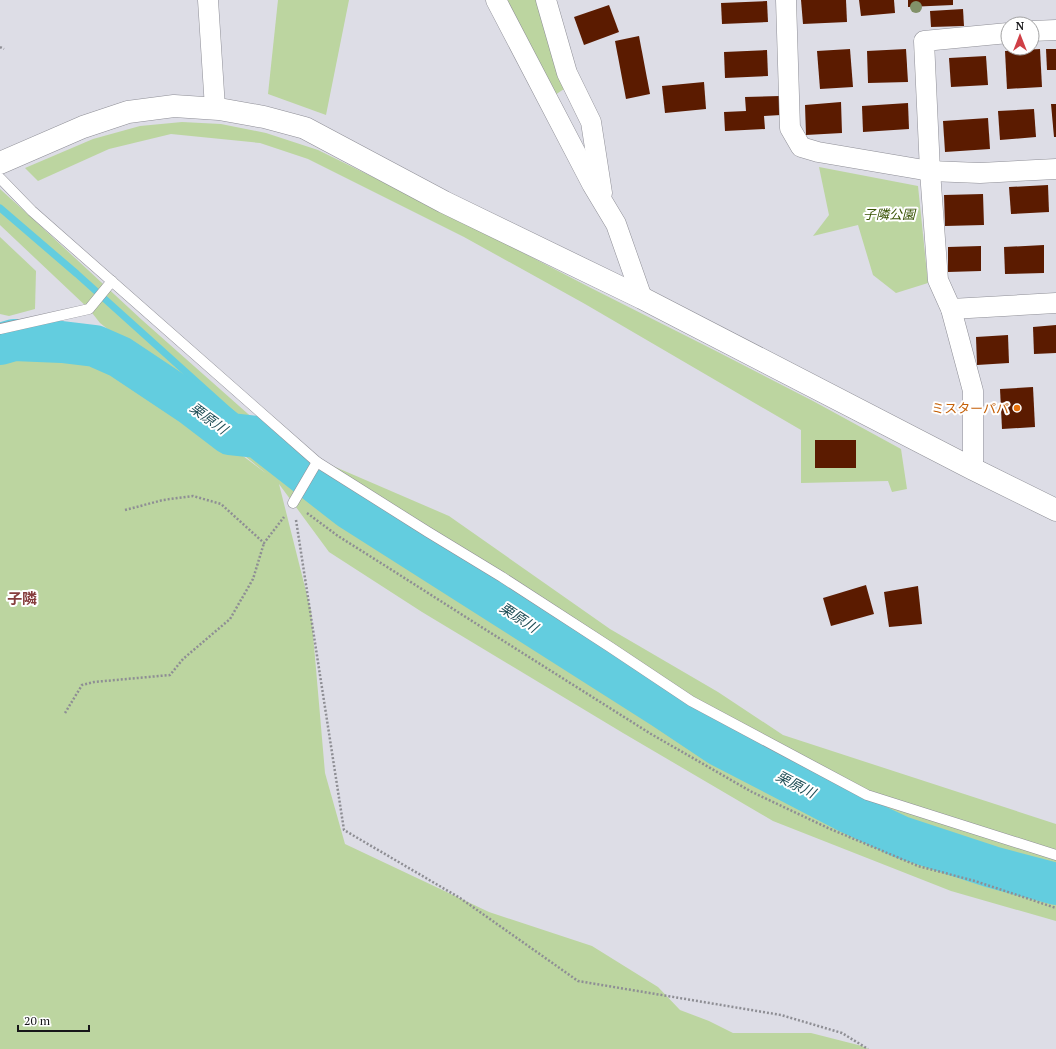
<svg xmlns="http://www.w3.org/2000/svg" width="1056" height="1049" viewBox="0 0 1056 1049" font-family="'PT Serif','Noto Sans JP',serif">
<rect width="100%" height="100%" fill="#dddde6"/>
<g fill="#bcd5a0">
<path d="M 278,0 L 349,0 L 326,115 L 268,94 Z"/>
<path d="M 503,0 L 537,0 L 567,87 L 552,97 Z"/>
<path d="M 182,122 L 221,124 L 266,133 L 318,150 L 456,218 L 591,288 L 714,350 L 813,401 L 901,449 L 907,489 L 892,492 L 888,481 L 801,483 L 801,430 L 585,304 L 464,237 L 308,159 L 260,143 L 171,134 L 109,149 L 38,181 L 25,168 L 93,139 L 140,126 Z"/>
<path d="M 819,167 L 918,186 L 928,283 L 896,293 L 873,275 L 858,225 L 813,236 L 829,215 Z"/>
<path d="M 0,189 L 20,207 L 142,320 L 282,444 L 449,516 L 610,629 L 718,692 L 783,735 L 1056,824 L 1056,921 L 951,891 L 773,821 L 623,733 L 422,612 L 329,552 L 279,484 L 311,611 L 325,773 L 345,844 L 489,912 L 592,946 L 658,987 L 680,1010 L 709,1021 L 733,1033 L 811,1033 L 862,1046 L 868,1049 L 0,1049 L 0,355 L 19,347 L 62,349 L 93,354 L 145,391 L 191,417 L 267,474 L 187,409 L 146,359 L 100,323 L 89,309 L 0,225 Z"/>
<path d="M 0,237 L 36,271 L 35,309 L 9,316 L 0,314 Z"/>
</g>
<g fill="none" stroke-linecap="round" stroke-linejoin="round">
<path stroke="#63cddf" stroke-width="7" d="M 0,208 L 77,274 L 258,437"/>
<path stroke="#63cddf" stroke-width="42" d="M 0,344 L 14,340 L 62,342 L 95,346 L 120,357 L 192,405 L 230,434 L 258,437 L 349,508 L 662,707 L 719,745 L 850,813 L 901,837 L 992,867 L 1056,884"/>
</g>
<g fill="#5b1b00">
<path d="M 801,0 L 846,0 L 847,22 L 803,24 Z"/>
<path d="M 859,0 L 894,0 L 895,13 L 861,16 Z"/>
<path d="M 908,0 L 953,0 L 953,5 L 908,7 Z"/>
<path d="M 767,1 L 768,22 L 722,24 L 721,3 Z"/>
<path d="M 609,5 L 619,32 L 584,45 L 574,17 Z"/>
<path d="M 963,9 L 964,26 L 931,27 L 930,11 Z"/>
<path d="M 639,36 L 650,94 L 626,99 L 615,41 Z"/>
<path d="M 850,49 L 853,87 L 820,89 L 817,51 Z"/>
<path d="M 906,49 L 908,82 L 868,83 L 867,51 Z"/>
<path d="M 1040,49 L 1042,87 L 1007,89 L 1005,51 Z"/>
<path d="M 1046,49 L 1056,49 L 1056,70 L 1047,70 Z"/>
<path d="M 767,50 L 768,76 L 725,78 L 724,52 Z"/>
<path d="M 986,56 L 988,85 L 951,87 L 949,58 Z"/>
<path d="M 704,82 L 706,109 L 665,113 L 662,86 Z"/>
<path d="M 780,96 L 781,115 L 764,116 L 765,129 L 725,131 L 724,112 L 746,111 L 745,97 Z"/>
<path d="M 841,102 L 842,133 L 806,135 L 805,105 Z"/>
<path d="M 908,103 L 909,129 L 863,132 L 862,106 Z"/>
<path d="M 1051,104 L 1056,104 L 1056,137 L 1054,137 Z"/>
<path d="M 1034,109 L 1036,137 L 1000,140 L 998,111 Z"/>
<path d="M 988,118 L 990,149 L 945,152 L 943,121 Z"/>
<path d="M 1048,185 L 1049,212 L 1011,214 L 1009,187 Z"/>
<path d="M 983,194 L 984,225 L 945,226 L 944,195 Z"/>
<path d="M 1044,245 L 1044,273 L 1005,274 L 1004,247 Z"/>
<path d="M 981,246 L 981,271 L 948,272 L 948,247 Z"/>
<path d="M 1056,325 L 1056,353 L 1034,354 L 1033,327 Z"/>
<path d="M 1008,335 L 1009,363 L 977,365 L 976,337 Z"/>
<path d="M 1033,387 L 1035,427 L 1002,429 L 1000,389 Z"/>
<rect x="815" y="440" width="41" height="28"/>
<path d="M 866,585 L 874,614 L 831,626 L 823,598 Z"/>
<path d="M 918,586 L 922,624 L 889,627 L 884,592 Z"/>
</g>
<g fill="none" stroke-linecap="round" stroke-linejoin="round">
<defs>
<g id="service">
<path d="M 0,178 L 32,211 L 317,462 L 428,532 L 502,577 L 610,647 L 691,701 L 867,795 L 1056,855"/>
<path d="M 0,329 L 89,309 L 112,281"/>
<path d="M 293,503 L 317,462"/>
</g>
<g id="minor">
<path d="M 208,0 L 215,108"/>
<path d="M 496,0 L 592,184 L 616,224 L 642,298"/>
<path d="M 546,0 L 567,73 L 591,122 L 602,193"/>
<path d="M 786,0 L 790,128 L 801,147 L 818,152 L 930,171 L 980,173 L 1056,169"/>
<path d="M 1032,31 L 1056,30"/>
<path d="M 951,309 L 1056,303"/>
<path d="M 973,469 L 973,391 L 951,309 L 938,280 L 930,171 L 924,41 L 1008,33"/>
</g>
<path id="tertiary" d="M 0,163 L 83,127 L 128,112 L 174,106 L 219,109 L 264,117 L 305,128 L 444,202 L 642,298 L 973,469 L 1056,510"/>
</defs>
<use href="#service" stroke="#8e8e96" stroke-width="11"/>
<use href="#minor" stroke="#8e8e96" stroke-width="21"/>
<use href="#tertiary" stroke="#8e8e96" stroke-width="23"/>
<g stroke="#8e8e94" stroke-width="2.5" stroke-dasharray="2 2" stroke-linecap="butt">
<path d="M 0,47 L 4,49"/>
<path d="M 125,510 L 163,500 L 193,496 L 221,504 L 264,543 L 284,517"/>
<path d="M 307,513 L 338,536 L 384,565 L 483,628 L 651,734 L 752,792 L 828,828 L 918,866 L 975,881 L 1056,908"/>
<path d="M 296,520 L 344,830 L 460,898 L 578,981 L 781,1015 L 842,1033 L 868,1049"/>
<path d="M 65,713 L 82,685 L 94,682 L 170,675 L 183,659 L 230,619 L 253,579 L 264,543"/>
</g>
<use href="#service" stroke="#fff" stroke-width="10"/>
<use href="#minor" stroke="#fff" stroke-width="20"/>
<use href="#tertiary" stroke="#fff" stroke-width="22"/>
</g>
<circle fill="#829169" cx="916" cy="7" r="6"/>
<circle fill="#e8710a" stroke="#fff" stroke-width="1.5" cx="1017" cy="408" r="4"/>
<g text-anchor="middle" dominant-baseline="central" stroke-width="4" stroke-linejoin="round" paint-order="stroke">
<g font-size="13" font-style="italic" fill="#375202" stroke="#fff">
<text x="889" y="214">子隣公園</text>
</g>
<g font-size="13" fill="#c56008" stroke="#fff" text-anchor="end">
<text x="1009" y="408">ミスターパパ</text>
</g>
<g font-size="14" font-style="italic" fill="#214f57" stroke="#fff">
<text transform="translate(209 418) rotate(36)">栗原川</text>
<text transform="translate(519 617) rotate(33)">栗原川</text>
<text transform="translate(796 784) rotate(27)">栗原川</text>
</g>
<g font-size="15" font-weight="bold" fill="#863d3d" stroke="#fff">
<text x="22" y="598">子隣</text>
</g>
</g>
<g transform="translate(1020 36)"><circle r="19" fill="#ffffff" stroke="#a2a2a3"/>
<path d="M0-3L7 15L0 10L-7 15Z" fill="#cf3f46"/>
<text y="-6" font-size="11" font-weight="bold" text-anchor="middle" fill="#161619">N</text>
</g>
<path d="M18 1025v6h71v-6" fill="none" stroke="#161619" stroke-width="2"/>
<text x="24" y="1025" font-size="12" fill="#161619" stroke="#ffffff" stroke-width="3" paint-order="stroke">20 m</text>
</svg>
